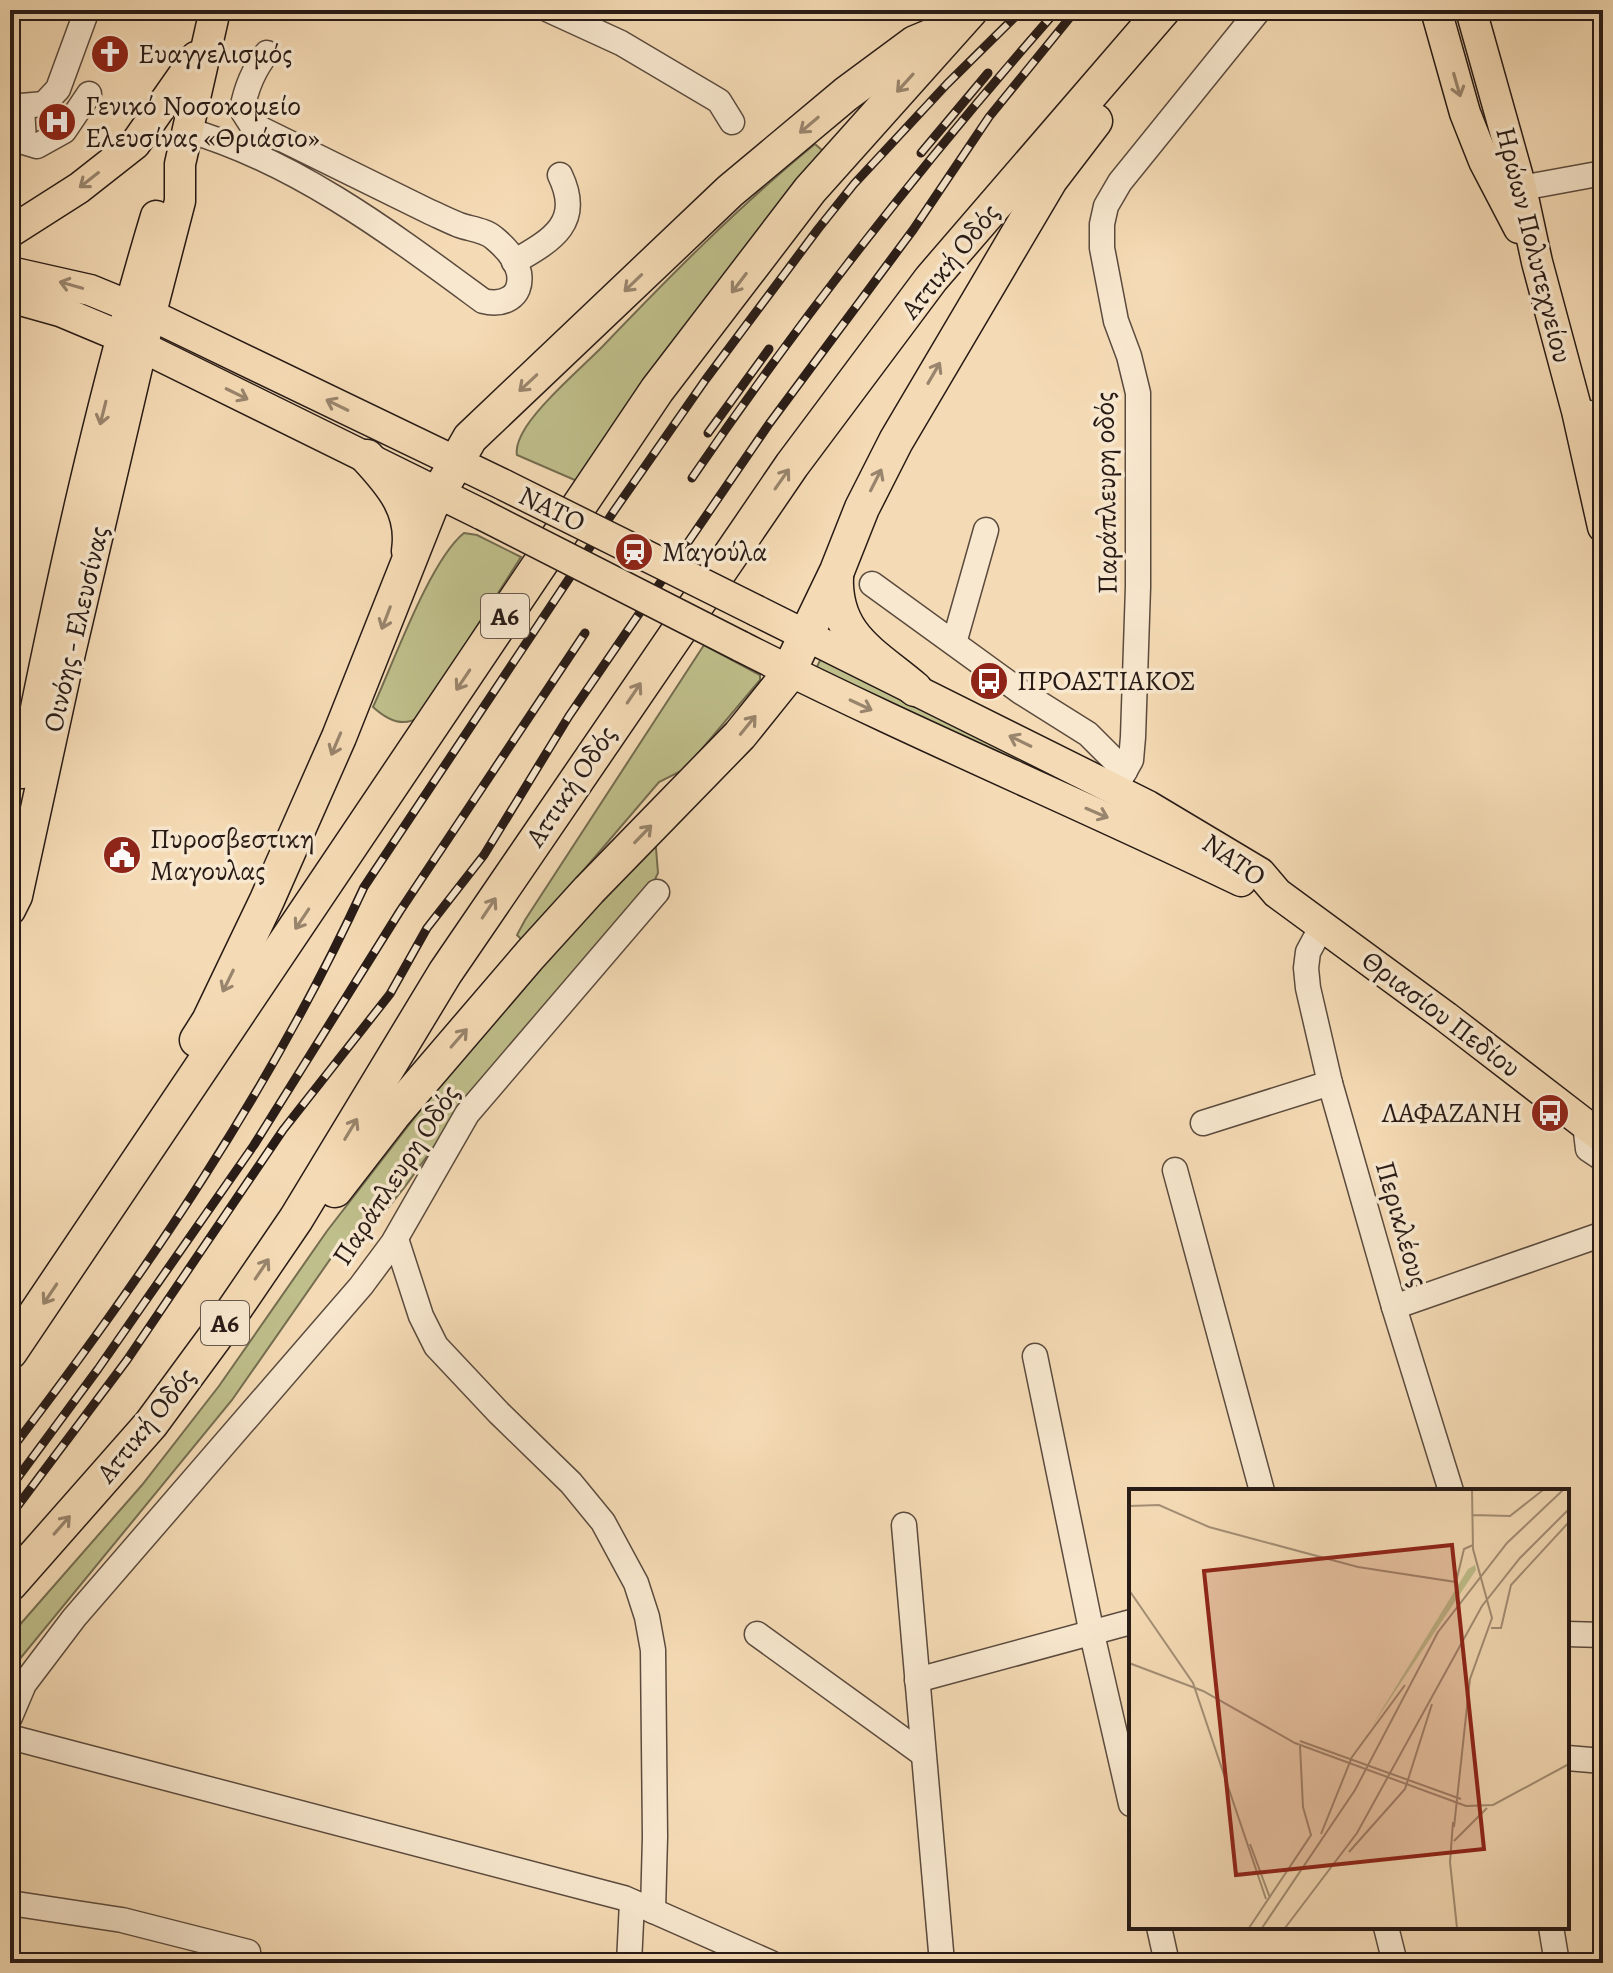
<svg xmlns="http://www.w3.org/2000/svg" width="1613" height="1973" viewBox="0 0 1613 1973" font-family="Alegreya,serif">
<rect width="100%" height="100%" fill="#f5dbb5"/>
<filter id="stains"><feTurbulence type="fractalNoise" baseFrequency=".0025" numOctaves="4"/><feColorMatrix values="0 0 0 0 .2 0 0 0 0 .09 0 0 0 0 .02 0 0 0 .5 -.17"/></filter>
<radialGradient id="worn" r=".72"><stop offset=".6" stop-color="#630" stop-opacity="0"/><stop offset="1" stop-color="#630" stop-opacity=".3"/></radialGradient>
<g fill="#bfbf8b" stroke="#746d50" stroke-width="2">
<path d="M 815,144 L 824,152 L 577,481 L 517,455 C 515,446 521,435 526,427 C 542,402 580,369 602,347 C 670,276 739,206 815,144 Z"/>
<path d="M 464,533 L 477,535 L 521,557 L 419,717 C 403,728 386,719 373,707 C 393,664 430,560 464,533 Z"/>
<path d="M 704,645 L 760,675 L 760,680 L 685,769 L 659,782 L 523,941 L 517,935 L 525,920 Z"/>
<path d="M 821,658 L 1125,804 L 1119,813 L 816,669 Z"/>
<path d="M 653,848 L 656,848 L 658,873 L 650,890 L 488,1072 L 404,1188 L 350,1255 L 338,1248 L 232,1400 L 10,1671 L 10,1636 L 142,1485 L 219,1386 L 327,1231 L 446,1077 L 560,943 Z"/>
</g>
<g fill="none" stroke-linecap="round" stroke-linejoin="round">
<defs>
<g id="minor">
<path d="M 549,10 L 621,43 L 719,101 L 732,122"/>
<path d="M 10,107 L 44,104 L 58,89 L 87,10"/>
<path d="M 22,107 L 24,142 L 37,146 L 64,131 L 89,94"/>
<path d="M 187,130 C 297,162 392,234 483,301 C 502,306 523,298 519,273 C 516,259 505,247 494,238 C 485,230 470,229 459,225 C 449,221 439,216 430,212 L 251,124 L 242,110 C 246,88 253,70 267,53"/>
<path d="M 1521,188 L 1603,173"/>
<path d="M 514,262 C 552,240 583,223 560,175"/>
<path d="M 1577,411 L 1603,415"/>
<path d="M 872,584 L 1021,692 L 1088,734 L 1125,771"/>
<path d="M 954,643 L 986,530"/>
<path d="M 10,732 L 33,722"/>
<path d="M 1115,788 L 1131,760 L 1133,737 L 1138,587 L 1138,393 L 1129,356 L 1116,321 L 1102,248 L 1102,224 L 1106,206 L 1120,182 L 1259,10"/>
<path d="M 1322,926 L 1308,952 L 1306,968 L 1308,988 L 1330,1083 L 1394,1307 L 1451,1491"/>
<path d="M 1203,1123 L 1330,1083"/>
<path d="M 1585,1124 L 1588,1149 L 1603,1159"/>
<path d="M 1175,1170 L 1262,1491"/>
<path d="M 396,1239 L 421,1316 L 436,1346 L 499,1413 L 571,1483 L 603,1522 L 636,1583 L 647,1617 L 653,1650 L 655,1837 L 653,1911"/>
<path d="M 1394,1307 L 1603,1234"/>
<path d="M 1035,1356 L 1092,1634 L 1131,1804"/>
<path d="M 904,1525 L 942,1963"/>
<path d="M 757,1634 L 923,1754"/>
<path d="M 1567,1634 L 1603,1635"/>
<path d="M 917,1680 L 1131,1622"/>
<path d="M 10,1717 L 24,1684 L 74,1618 L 361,1286 L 393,1243 L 467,1114 L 657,892"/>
<path d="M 10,1737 L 624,1898 L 771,1963"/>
<path d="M 1567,1758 L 1603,1761"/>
<path d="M 10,1903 L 122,1920 L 248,1952"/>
<path d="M 1159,1927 L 1167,1963"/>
<path d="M 1386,1927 L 1395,1963"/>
<path d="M 1551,1927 L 1557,1963"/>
<path d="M 629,1963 L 632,1902"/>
</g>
<g id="major">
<path d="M 1436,10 L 1465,113 L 1484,161 L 1519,228"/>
<path d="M 1471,10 L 1521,188 L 1537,262 L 1577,411 L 1603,527"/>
<path d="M 10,232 L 79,188 L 135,144 L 196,57"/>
<path d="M 10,272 L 90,290 L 151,315 L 504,485"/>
<path d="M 10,297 L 60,311 L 122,337 L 483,515"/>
<path d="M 757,611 L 1148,806 L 1260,873 L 1277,893 L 1446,1017 L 1603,1138"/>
<path d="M 740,646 C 905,730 1075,801 1241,881"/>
<path d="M 23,773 C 60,586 101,399 156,216"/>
<path d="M 10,910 L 17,896 L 70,653 L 138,363 L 180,201 L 180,164 L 215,10"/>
</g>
<g id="highway">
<path d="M 367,457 C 393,485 415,511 409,551"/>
<path d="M 836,575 C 833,636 874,654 915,689"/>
<path d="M 197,1040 L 209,1021 L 267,900 L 339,737 L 430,508 L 470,438 L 730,191 L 846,94 L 915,43 L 939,33"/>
<path d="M 335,1190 L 393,1115 L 530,955 L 589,890 L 740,735 L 785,679 L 837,571 L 862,508 L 896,441 L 1050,180 L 1095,121"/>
<path d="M 10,1352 L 657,390 L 810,190 L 971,10"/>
<path d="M 10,1584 L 151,1424 L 223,1326 L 296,1219 L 445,973 L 792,465 L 931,279 L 1163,10"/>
</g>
</defs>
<use href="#minor" stroke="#5b4b3e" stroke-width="27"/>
<use href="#major" stroke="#281b16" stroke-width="33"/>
<use href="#highway" stroke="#281b16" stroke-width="37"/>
<use href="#minor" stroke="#f8e8cf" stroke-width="24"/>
<use href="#major" stroke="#f5dbb5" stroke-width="30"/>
<use href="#highway" stroke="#f5dbb5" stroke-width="34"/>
<defs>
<g id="rail">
<path d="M 921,153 L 988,73"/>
<path d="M 708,433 L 769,349"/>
<path d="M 692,478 C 803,315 927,158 1057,10"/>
<path d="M 10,1451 C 145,1275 271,1089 364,887 L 614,511 L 706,379 L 818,229 L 854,184 L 947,84 L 1022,10"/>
<path d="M 10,1488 L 98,1369 L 254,1145 L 400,911 L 585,633"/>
<path d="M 10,1516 L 127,1360 L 283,1130 L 390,994 L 427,928 L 484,855 L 569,716 L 769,424 L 913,230 L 989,117 L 1076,10"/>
</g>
</defs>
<use href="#rail" stroke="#281b16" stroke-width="9"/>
<use href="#rail" stroke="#f8e8cf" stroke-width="6" stroke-dasharray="18" stroke-linecap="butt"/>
<defs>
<g id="major-bridge">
<path d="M 504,485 L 757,611"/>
<path d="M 483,515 L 740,646"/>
</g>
</defs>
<use href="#major-bridge" stroke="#281b16" stroke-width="33" stroke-linecap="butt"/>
<use href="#major-bridge" stroke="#f5dbb5" stroke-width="30"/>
</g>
<defs><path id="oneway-shaft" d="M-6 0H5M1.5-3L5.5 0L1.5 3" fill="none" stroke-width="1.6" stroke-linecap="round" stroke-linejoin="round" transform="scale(2)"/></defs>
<g stroke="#99856d">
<use href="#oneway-shaft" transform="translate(905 83) rotate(132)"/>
<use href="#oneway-shaft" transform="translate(1457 85) rotate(74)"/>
<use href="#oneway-shaft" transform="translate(809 125) rotate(140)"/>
<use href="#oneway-shaft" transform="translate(89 180) rotate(142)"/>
<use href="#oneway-shaft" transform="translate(633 283) rotate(136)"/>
<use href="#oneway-shaft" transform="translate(739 283) rotate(127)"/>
<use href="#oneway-shaft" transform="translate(71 285) rotate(-164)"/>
<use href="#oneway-shaft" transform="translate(934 373) rotate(-60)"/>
<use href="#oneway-shaft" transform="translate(528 383) rotate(137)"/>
<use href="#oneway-shaft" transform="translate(237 394) rotate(26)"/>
<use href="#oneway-shaft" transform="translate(337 405) rotate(-154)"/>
<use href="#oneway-shaft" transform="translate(103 413) rotate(104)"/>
<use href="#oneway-shaft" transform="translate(782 479) rotate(-55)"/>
<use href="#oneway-shaft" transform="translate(876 480) rotate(-63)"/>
<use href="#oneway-shaft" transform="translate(386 618) rotate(111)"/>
<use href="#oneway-shaft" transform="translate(463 680) rotate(124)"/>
<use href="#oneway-shaft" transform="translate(634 693) rotate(-56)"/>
<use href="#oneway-shaft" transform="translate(861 705) rotate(25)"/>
<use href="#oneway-shaft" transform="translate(748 725) rotate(-51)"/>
<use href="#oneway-shaft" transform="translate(1020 741) rotate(-154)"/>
<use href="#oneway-shaft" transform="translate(336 744) rotate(113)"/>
<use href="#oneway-shaft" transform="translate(1097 813) rotate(23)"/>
<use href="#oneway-shaft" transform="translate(643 834) rotate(-46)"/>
<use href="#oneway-shaft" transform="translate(489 908) rotate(-56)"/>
<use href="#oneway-shaft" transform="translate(302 919) rotate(124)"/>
<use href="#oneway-shaft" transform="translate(228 981) rotate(116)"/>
<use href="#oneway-shaft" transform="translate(459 1038) rotate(-49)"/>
<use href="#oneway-shaft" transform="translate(351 1129) rotate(-59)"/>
<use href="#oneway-shaft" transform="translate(262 1269) rotate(-56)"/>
<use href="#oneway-shaft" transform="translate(50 1294) rotate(124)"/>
<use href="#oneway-shaft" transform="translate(62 1525) rotate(-49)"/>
</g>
<defs>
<symbol id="church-disc" viewBox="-11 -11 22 22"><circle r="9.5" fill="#8f2418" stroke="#f8e8cf"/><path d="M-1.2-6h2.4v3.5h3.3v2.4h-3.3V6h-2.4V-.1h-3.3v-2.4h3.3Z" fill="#fff"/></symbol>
<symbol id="hospital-disc" viewBox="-11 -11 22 22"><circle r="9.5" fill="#8f2418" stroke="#f8e8cf"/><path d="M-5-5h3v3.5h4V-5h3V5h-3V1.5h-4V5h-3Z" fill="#fff"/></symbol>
<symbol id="station-disc" viewBox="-11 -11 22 22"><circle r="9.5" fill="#8f2418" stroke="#f8e8cf"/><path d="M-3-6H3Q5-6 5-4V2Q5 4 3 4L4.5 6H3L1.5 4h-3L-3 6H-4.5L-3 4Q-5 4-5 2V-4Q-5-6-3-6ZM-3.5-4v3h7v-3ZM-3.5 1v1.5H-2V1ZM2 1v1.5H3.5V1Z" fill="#fff"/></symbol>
<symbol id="bus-disc" viewBox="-11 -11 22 22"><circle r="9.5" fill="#8f2418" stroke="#f8e8cf"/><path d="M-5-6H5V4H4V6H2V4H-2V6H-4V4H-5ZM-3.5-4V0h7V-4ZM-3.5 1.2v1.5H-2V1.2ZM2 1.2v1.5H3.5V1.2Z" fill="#fff"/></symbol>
<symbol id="civic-disc" viewBox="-11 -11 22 22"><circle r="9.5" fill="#8f2418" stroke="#f8e8cf"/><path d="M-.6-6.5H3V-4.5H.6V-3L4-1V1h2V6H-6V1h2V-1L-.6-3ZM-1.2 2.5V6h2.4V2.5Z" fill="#fff"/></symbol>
</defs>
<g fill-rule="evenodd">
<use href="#church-disc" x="88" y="32" width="44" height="44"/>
<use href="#hospital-disc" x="35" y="100" width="44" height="44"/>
<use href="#station-disc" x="612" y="530" width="44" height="44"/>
<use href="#bus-disc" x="967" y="659" width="44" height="44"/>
<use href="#civic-disc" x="100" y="833" width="44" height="44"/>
<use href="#bus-disc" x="1528" y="1091" width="44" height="44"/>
</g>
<g text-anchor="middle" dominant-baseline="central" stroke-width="7" stroke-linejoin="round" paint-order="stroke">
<g fill="#f8e8cf" stroke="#66584e" stroke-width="2">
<rect x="481" y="594" width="48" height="44" rx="6"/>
<rect x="201" y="1301" width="48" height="44" rx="6"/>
</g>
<g font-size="26" font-weight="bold" fill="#281b16">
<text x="505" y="616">Α6</text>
<text x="225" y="1323">Α6</text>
</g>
<g font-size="28" fill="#281b16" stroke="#f8e8cf" text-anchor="start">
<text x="138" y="54">Ευαγγελισμός</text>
<text x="85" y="106">Γενικό Νοσοκομείο<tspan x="85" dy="32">Ελευσίνας «Θριάσιο»</tspan></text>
<text x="662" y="552">Μαγούλα</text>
<text x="1017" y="681">ΠΡΟΑΣΤΙΑΚΟΣ</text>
<text x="150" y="839">Πυροσβεστικη<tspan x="150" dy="32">Μαγουλας</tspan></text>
<text x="1522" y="1113" text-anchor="end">ΛΑΦΑΖΑΝΗ</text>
</g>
<g font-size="28" fill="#281b16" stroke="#f8e8cf">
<text transform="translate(1534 245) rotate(76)">Ηρώων Πολυτεχνείου</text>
<text transform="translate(950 261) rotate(-51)">Αττική Οδός</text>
<text transform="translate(1106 493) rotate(-91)">Παράπλευρη οδός</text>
<text transform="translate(552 509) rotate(26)">ΝΑΤΟ</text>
<text transform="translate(76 629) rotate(-77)">Οινόης - Ελευσίνας</text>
<text transform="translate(571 786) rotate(-56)">Αττική Οδός</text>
<text transform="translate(1234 860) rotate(35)">ΝΑΤΟ</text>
<text transform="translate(1441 1014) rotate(37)">Θριασίου Πεδίου</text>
<text transform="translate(396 1175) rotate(-57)">Παράπλευρη Οδός</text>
<text transform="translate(1402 1224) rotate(74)">Περικλέους</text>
<text transform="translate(146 1425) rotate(-51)">Αττική Οδός</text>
</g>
</g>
<g transform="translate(1129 1489)">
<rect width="440" height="440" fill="#f5dbb5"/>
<path d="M 346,76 L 347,81 L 241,240 L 339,80 Z" fill="#bfbf8b"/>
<path fill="none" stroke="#a38e75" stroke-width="2" d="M 0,17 L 30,16 L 80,38 L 229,78 L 327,93 L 335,60 L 344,56M 343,26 L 381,27 L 414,1M 0,101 L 64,194 L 137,410M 362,139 L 372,139 L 382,96 L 440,33M 0,174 L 74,202 L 166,254 L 337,317 L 364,316 L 440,275M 171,252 L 332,310M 324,333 L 321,373 L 328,439M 325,338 L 341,190 L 363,129 L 344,60 L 343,1M 192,345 L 223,268 L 276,196M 325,352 L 358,319M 121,355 L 141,409M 220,363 L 276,300 L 303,215M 120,439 L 182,346 L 174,318 L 171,257M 133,439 L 226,301 L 309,143 L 378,54 L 434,1M 156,439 L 228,344 L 353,117 L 391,69 L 440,20"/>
<path fill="#8f2418" fill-opacity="0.15" stroke="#8f2418" stroke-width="4" d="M 323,56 L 355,360 L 107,386 L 75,82 Z"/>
<rect width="440" height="440" fill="none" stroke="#281b16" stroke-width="4"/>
</g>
<rect width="1613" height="1973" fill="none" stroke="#f5dbb5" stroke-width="40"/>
<rect x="12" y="12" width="1589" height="1949" fill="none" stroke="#281b16" stroke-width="4"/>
<rect x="20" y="20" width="1573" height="1933" fill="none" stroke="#281b16" stroke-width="2"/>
<rect width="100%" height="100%" filter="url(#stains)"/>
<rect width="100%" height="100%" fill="url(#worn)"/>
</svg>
